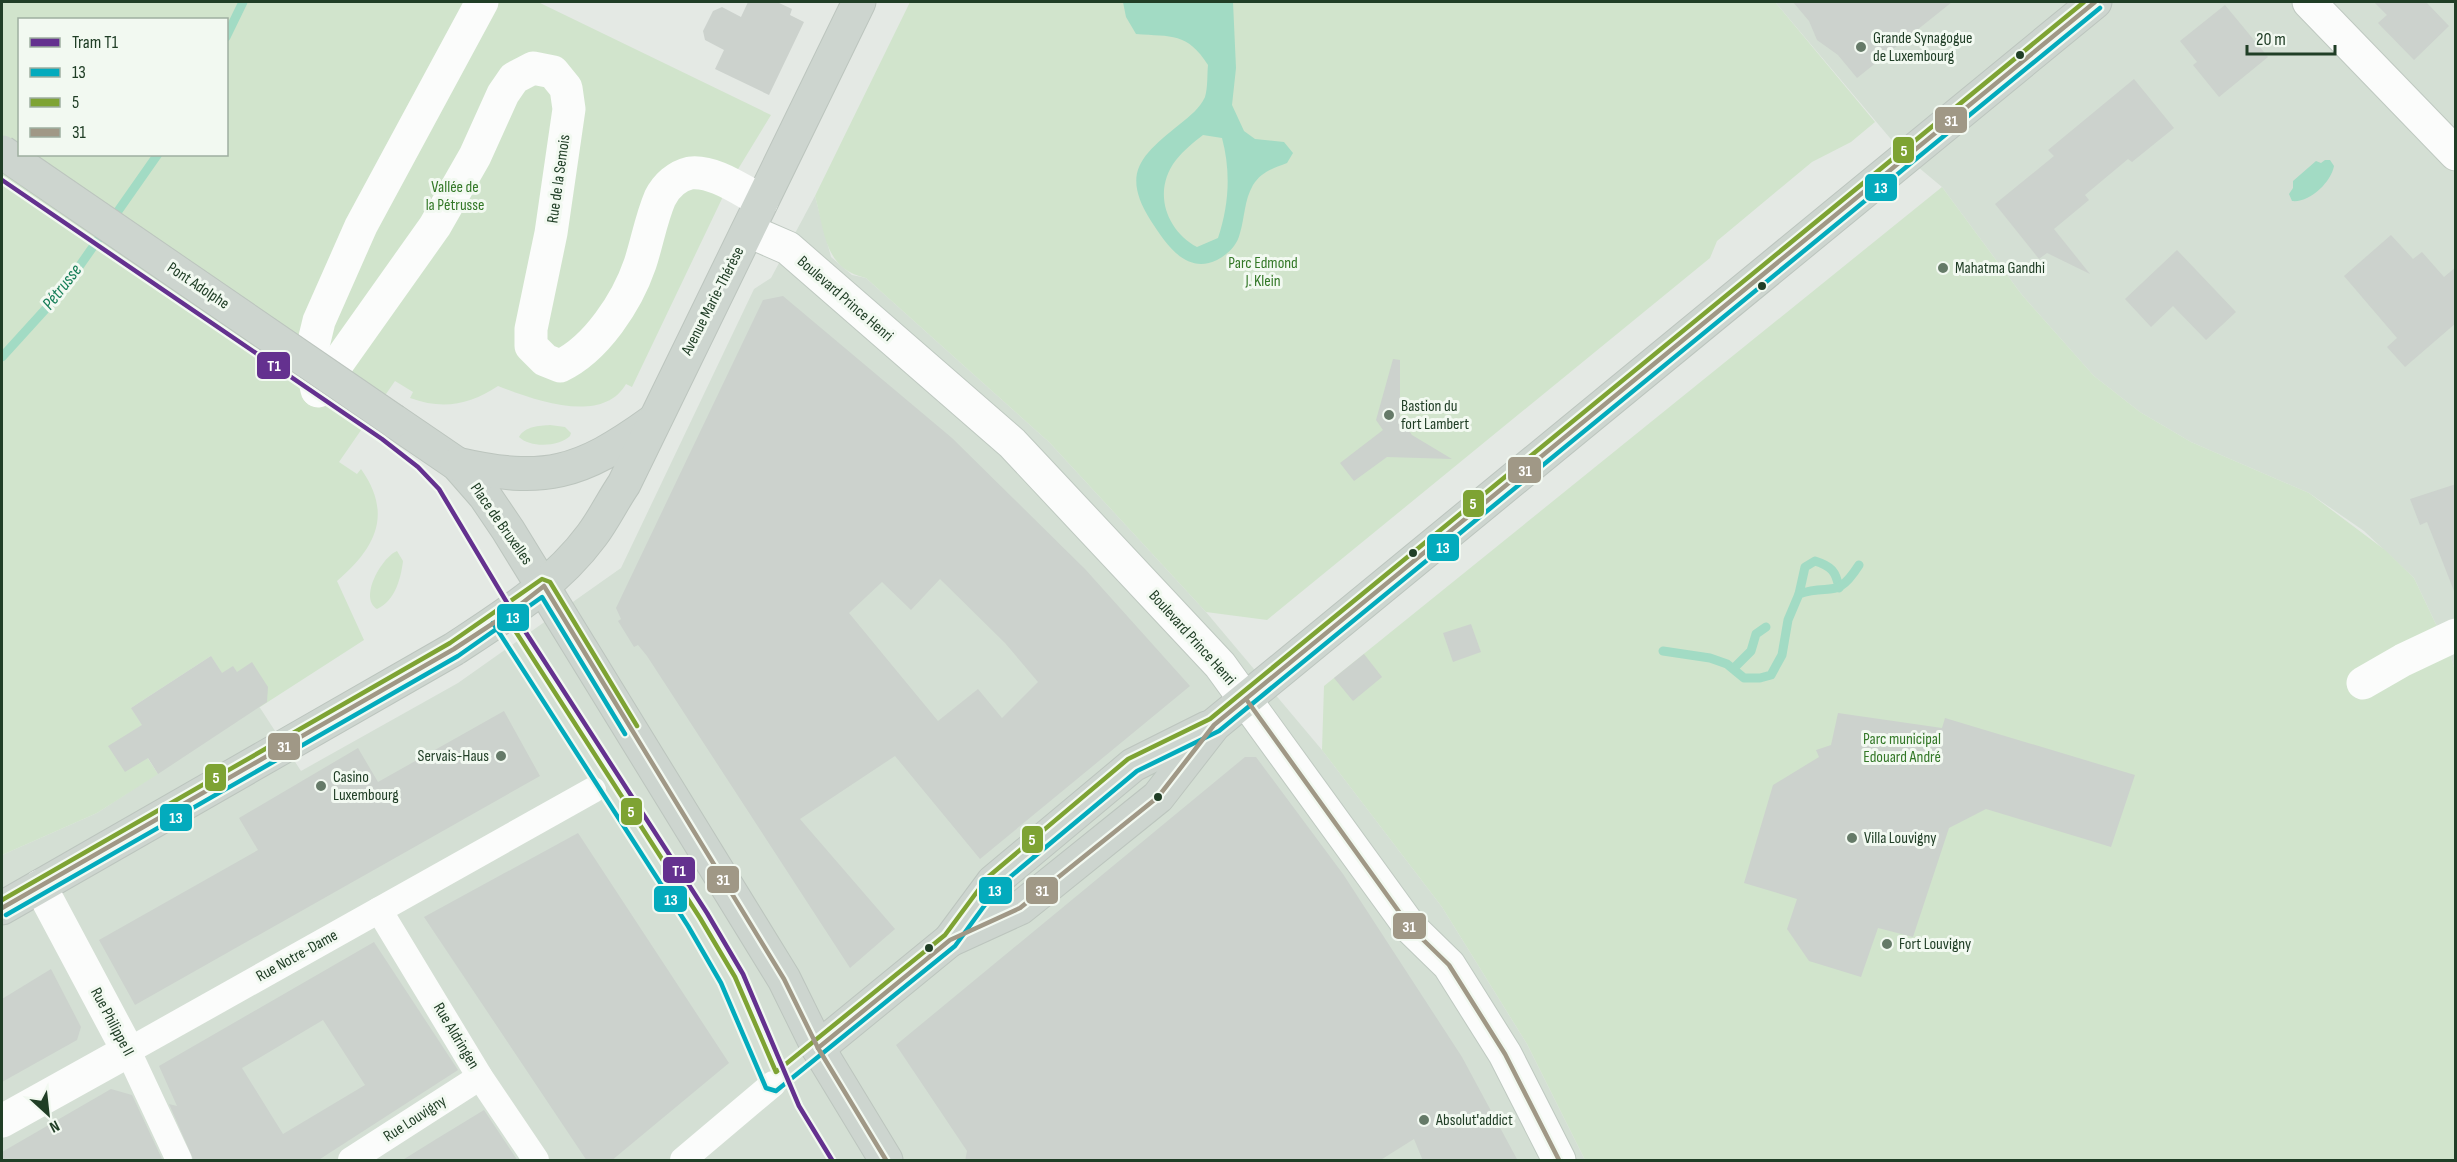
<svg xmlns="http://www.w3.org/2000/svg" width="2457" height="1162" viewBox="0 0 2457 1162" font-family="'Sofia Sans Condensed',sans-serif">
<rect width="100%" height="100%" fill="#e4e9e4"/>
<g fill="#d4dfd4">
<path d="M 1775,2 L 2455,2 L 2455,671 L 2450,654 L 2414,578 L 2364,531 L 2309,493 L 2191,442 L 2140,412 L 2094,376 L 2022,295 L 1942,187 L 1906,157 Z"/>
<path d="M 815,196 L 831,257 L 852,275 L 866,278 L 1049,442 L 1206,612 L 1322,750 L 1442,907 L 1527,1044 L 1585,1160 L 2,1160 L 2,855 L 97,813 L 158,773 L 131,732 L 131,708 L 211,656 L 233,666 L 301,771 L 458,683 L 621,568 L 754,289 L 771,278 Z"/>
</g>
<g fill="#d1e4cc" fill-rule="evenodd">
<path d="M 2,2 L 538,2 L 771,115 L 729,184 L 632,387 L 626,384 C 602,426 532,399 498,386 C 469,405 443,410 410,398 L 413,392 L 395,381 L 339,462 L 357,474 L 361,469 C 393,514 376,548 337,581 L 364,640 L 260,707 L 233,667 L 222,673 L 211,656 L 131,708 L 142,725 L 131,732 L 158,774 L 97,813 L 2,855 ZM 20,20 L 226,20 L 226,154 L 20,154 Z"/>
<path d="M 910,2 L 1775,2 L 1875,122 L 1851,142 L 1812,162 L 1717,241 L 1710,258 L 1267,620 L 1206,612 L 1049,442 L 866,278 C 824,269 825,232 815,196 Z"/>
<path d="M 1942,187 L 2022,295 L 2094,376 L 2140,412 L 2191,442 L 2309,493 L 2385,550 L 2414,578 L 2450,654 L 2455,671 L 2455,1160 L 1585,1160 L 1527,1044 L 1442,907 L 1322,750 L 1324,686 Z"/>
<path d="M 550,425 L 565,427 L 571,433 L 570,436 C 559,447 530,448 519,437 C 525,426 539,426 550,425 Z"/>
<path d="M 397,551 L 403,561 C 401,578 395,601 377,609 C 358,598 382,557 397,551 Z"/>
</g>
<g fill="#a2dbc4" fill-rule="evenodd">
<path d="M 1123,2 L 1233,2 L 1236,68 L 1232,105 L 1244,131 L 1255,139 L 1284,142 L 1293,153 L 1287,163 C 1274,168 1261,172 1253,185 C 1244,201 1245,216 1240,233 C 1237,246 1228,254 1217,260 C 1186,275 1166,244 1151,221 C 1120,172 1142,155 1180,124 C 1190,116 1200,108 1205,97 C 1208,87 1207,75 1208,65 C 1187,32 1172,37 1136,34 L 1126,17 ZM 1203,135 L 1222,138 C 1231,172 1229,205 1218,238 L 1197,247 C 1166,230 1152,191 1176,160 C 1183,151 1194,142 1203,135 Z"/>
<path d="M 2325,160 L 2330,160 L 2334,166 C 2331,182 2310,203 2292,201 L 2289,194 L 2293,188 L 2293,181 L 2316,161 L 2321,163 Z"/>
</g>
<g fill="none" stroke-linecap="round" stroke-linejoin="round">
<g stroke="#a2dbc4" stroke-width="9">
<path d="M 226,37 L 243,2"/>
<path d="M 2,357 L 62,291 L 158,154"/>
<path d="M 1799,594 L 1805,567 L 1815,561 C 1831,566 1836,571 1839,588"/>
<path d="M 1663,651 L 1710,658 L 1727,664 L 1744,678 L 1760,678 L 1771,675 L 1782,655 L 1788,620 L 1799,594 C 1832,583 1836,601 1859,565"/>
<path d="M 1734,668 L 1751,651 L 1756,634 L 1766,627"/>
</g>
</g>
<g fill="#ccd2cd" fill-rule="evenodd">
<path d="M 748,2 L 777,2 L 792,9 L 790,15 L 804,22 L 769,95 L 715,69 L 724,50 L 705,40 L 703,31 L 713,11 L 722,7 L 741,17 Z"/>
<path d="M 1793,2 L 1952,2 L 1857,78 L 1838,55 L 1817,40 L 1809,21 Z"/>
<path d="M 2374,2 L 2426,2 L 2449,26 L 2414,60 L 2378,23 L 2387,15 Z"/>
<path d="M 2225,5 L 2268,57 L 2219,97 L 2193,65 L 2197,62 L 2180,41 Z"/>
<path d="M 2134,79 L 2174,128 L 2132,162 L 2128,159 L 2085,195 L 2089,200 L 2054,229 L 2090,274 L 2047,253 L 2039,259 L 1995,204 L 2054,156 L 2048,150 Z"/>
<path d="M 2391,235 L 2413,259 L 2422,252 L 2444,277 L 2456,267 L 2456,323 L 2405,367 L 2387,347 L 2397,338 L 2344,276 Z"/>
<path d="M 2177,250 L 2236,312 L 2206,340 L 2173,306 L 2151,327 L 2125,299 Z"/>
<path d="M 783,296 L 952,438 L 1085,569 L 1190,686 L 980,859 L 895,756 L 800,819 L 895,929 L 850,968 L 647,656 L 638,645 L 634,647 L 618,621 L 621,619 L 616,608 L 763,300 ZM 940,579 L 1005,643 L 1038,682 L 1002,718 L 978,689 L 938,721 L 849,613 L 882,582 L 911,610 Z"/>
<path d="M 1393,359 L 1400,360 L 1400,418 L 1412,435 L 1452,459 L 1387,457 L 1354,481 L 1340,463 L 1383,430 L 1376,420 Z"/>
<path d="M 2456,484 L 2456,590 L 2454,591 L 2427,522 L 2420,525 L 2410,499 Z"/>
<path d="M 1471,624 L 1481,652 L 1453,662 L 1443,633 Z"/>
<path d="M 1364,654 L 1382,677 L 1353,701 L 1334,678 Z"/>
<path d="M 211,656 L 222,673 L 233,666 L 237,672 L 252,662 L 268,687 L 267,702 L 158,774 L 148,758 L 125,772 L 108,746 L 142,725 L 131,708 Z"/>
<path d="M 504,711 L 540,776 L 135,1005 L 99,940 L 258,850 L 239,818 L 358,748 L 378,782 Z"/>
<path d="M 1838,713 L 1942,728 L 1945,718 L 2135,775 L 2111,847 L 1986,809 L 1949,828 L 1913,937 L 1878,928 L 1861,977 L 1809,961 L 1787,929 L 1797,899 L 1744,883 L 1773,785 L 1819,757 L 1816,750 L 1831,745 Z"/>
<path d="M 1245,757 L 1256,757 L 1343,874 L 1462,1057 L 1518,1161 L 1423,1161 L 1414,1139 L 1379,1161 L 965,1161 L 967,1151 L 896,1045 Z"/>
<path d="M 578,833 L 729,1063 L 611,1161 L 587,1161 L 424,917 Z"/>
<path d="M 374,942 L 458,1070 L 317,1161 L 194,1161 L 169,1104 L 177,1106 L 159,1066 ZM 323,1020 L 365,1085 L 283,1134 L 242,1068 Z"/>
<path d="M 51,969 L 81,1027 L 77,1040 L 2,1082 L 2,999 Z"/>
<path d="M 111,1089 L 132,1095 L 163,1161 L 2,1161 L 2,1152 Z"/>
<path d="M 484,1110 L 518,1161 L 401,1161 L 438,1138 Z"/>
</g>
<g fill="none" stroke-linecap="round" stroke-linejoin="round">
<defs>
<g id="secondary">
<path d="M 2309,2 L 2456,154"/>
<path d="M 749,231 L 788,248 L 1012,443 L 1220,665 L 1410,927 L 1449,965 L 1505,1054 L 1559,1160"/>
</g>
<g id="primary">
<path d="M 394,421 L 457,464 L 485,496 L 508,530 L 784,979 L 818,1048 L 886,1160"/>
<path d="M 457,464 C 544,484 580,474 652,422"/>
<path d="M 2,908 L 454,649 C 504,616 556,584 592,535 C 604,519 613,500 624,484 L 859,2"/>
<path d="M 950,940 L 1020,908 L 1050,884 L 1158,797 L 1214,725 L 2095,2"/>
<path d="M 818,1048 L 950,940 L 993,882 L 1133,765 L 1207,728"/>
</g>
</defs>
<use href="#secondary" stroke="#bfc9c1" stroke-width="35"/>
<use href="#primary" stroke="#bcc5be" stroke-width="35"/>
<g stroke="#fbfcfb" stroke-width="26">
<path d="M 379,910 L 480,1077 L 536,1160"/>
<path d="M 179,1160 L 128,1051 L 593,790"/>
<path d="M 351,1160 L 480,1077"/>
<path d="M 683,1160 L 773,1084"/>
</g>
<g stroke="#fbfcfb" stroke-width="33">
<path d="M 317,390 L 310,358 L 319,321 L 361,226 L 482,2"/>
<path d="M 318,391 L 435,226 L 475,156 L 503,94 L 514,78 L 533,68 L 553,72 L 566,88 L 569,109 L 551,233 L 531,329 L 531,346 L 545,360 L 560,366 C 596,349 627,302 640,264 C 647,243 651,219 660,198 C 666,186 677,176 690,173 C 714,170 742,191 762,201"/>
<path d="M 2363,683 L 2403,660 L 2456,635"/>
<path d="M 2,1121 L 128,1051 L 40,886"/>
</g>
<use href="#secondary" stroke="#fbfcfb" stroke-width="33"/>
<use href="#primary" stroke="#cdd5cf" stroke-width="33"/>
<defs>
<path id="primary-bridge" d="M 2,152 L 394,421"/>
</defs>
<use href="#primary-bridge" stroke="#bcc5be" stroke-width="35" stroke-linecap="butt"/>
<use href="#primary-bridge" stroke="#cdd5cf" stroke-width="33"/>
<defs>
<g id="bus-1">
<path d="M 493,623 L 688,926 L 721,983 L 766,1088 L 776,1091 L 955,946 L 998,887 L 1137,771 L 1219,731 L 2100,8"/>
<path d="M 6,915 L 458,656 L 542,597 L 625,734"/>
</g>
<g id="bus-2">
<path d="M 505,615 L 700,918 L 735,977 L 776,1072 L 945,935 L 988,877 L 1128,759 L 1210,719 L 2084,2"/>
<path d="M 2,900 L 450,643 L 542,579 L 550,582 L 637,726"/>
</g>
<g id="bus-3">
<path d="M 1246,699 L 1410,927 L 1449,965 L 1505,1054 L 1559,1160"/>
<path d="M 2,908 L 454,649 L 512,611 L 544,586 L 784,979 L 818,1048 L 886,1160"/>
<path d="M 818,1048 L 950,940 L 1020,908 L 1158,797 L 1214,725 L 2095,2"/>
</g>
</defs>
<use href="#bus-1" stroke="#f2f9f1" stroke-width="9"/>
<use href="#bus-2" stroke="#f2f9f1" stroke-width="9"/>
<use href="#bus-3" stroke="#f2f9f1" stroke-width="9"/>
<use href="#bus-1" stroke="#03abbd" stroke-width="4.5"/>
<use href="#bus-2" stroke="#7ea333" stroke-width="4.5"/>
<use href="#bus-3" stroke="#a09886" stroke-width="4.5"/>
<defs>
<path id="tram-1" d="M 2,180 L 382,439 L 418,467 L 439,489 L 512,611 L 707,913 L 743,974 L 799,1106 L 832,1160"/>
</defs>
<use href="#tram-1" stroke="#f2f9f1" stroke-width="9"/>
<use href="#tram-1" stroke="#64318f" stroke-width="4.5"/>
</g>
<g fill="#657a68" stroke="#f2f9f1" stroke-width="2">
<circle cx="1861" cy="47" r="6"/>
<circle cx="1943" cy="268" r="6"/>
<circle cx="1389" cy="415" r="6"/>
<circle cx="501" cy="756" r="6"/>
<circle cx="321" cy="786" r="6"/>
<circle cx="1852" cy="838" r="6"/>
<circle cx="1887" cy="944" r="6"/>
<circle cx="1424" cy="1120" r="6"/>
</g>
<g fill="#203e26" stroke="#f2f9f1" stroke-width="2">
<circle cx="2020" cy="55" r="5"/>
<circle cx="1762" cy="286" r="5"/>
<circle cx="1413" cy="553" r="5"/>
<circle cx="1158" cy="797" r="5"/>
<circle cx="929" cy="948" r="5"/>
</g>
<g text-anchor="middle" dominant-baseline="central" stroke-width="6" stroke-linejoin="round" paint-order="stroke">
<g font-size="16" fill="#203e26" stroke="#f2f9f1" text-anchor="start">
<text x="1873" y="38">Grande Synagogue<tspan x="1873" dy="18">de Luxembourg</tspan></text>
<text x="1955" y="268">Mahatma Gandhi</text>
<text x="1401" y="406">Bastion du<tspan x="1401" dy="18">fort Lambert</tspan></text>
<text x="489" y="756" text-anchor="end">Servais-Haus</text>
<text x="333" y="777">Casino<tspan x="333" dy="18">Luxembourg</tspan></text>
<text x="1864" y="838">Villa Louvigny</text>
<text x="1899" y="944">Fort Louvigny</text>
<text x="1436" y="1120">Absolut'addict</text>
</g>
<g font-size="16" fill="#203e26" stroke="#f2f9f1">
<text transform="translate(559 179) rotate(-82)">Rue de la Semois</text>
<text transform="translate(198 286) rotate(34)">Pont Adolphe</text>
<text transform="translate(845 299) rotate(41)">Boulevard Prince Henri</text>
<text transform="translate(713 301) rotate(-63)">Avenue Marie-Thérèse</text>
<text transform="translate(501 524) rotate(55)">Place de Bruxelles</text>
<text transform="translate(1192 638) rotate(48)">Boulevard Prince Henri</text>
<text transform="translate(297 956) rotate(-29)">Rue Notre-Dame</text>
<text transform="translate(112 1022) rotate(62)">Rue Philippe II</text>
<text transform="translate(456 1036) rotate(59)">Rue Aldringen</text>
<text transform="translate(415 1119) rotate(-33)">Rue Louvigny</text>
</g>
<g font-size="16" fill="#337827" stroke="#f2f9f1">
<text x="455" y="187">Vallée de<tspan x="455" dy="18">la Pétrusse</tspan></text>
<text x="1263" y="263">Parc Edmond<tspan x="1263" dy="18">J. Klein</tspan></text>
<text x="1902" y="739">Parc municipal<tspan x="1902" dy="18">Edouard André</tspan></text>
</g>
<g font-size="18" font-style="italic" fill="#167e58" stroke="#f2f9f1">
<text transform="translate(62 287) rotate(-52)">Pétrusse</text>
</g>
</g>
<g stroke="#f2f9f1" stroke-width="2">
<rect x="1934" y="106" width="34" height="28" rx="6" fill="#a09886"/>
<rect x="1892" y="136" width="23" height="28" rx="6" fill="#7ea333"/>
<rect x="1864" y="173" width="34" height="29" rx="6" fill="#03abbd"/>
<rect x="256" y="351" width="35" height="29" rx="6" fill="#64318f"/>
<rect x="1507" y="456" width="35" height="28" rx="6" fill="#a09886"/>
<rect x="1462" y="489" width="23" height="29" rx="6" fill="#7ea333"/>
<rect x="1426" y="533" width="34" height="29" rx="6" fill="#03abbd"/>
<rect x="496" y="603" width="34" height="29" rx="6" fill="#03abbd"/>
<rect x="267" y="732" width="34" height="29" rx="6" fill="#a09886"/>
<rect x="204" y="763" width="23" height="29" rx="6" fill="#7ea333"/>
<rect x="620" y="797" width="23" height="29" rx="6" fill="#7ea333"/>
<rect x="159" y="803" width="34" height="29" rx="6" fill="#03abbd"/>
<rect x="1021" y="825" width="23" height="29" rx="6" fill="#7ea333"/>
<rect x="662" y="856" width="34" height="28" rx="6" fill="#64318f"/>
<rect x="706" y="865" width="34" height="29" rx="6" fill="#a09886"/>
<rect x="1025" y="876" width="34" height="29" rx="6" fill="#a09886"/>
<rect x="978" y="876" width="35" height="29" rx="6" fill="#03abbd"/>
<rect x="653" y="885" width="35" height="28" rx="6" fill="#03abbd"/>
<rect x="1392" y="912" width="35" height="28" rx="6" fill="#a09886"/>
</g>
<g font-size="16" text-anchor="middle" font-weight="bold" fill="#fff">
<text x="1951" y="126">31</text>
<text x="1904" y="156">5</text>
<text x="1881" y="193">13</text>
<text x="274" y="371">T1</text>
<text x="1525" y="476">31</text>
<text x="1473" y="509">5</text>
<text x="1443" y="553">13</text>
<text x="513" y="623">13</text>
<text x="284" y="752">31</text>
<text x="216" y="783">5</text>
<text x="631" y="817">5</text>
<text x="176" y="823">13</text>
<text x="1032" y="845">5</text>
<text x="679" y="876">T1</text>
<text x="723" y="885">31</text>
<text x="1042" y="896">31</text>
<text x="995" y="896">13</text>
<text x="671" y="905">13</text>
<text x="1409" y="932">31</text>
</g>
<rect width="2457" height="1162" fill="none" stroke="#203e26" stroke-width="6"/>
<rect x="18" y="18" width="210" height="138" fill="#f2f9f1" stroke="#9eaea0" stroke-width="1.5"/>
<rect x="30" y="38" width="30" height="9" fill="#64318f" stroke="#9eaea0" stroke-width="1.5"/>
<text x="72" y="48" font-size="18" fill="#203e26">Tram T1</text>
<rect x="30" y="68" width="30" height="9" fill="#03abbd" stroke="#9eaea0" stroke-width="1.5"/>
<text x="72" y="78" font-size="18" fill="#203e26">13</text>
<rect x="30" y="98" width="30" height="9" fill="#7ea333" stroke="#9eaea0" stroke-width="1.5"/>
<text x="72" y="108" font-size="18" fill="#203e26">5</text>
<rect x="30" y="128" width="30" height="9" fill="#a09886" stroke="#9eaea0" stroke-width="1.5"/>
<text x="72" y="138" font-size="18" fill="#203e26">31</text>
<g transform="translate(48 1114) rotate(153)" stroke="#f2f9f1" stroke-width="4.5" paint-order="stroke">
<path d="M0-4.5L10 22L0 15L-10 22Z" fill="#203e26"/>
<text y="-9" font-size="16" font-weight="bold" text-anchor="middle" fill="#203e26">N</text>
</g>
<path d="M2247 45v9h88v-9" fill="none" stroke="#203e26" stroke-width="3"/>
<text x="2256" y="45" font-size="18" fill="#203e26" stroke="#f2f9f1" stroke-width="4.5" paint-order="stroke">20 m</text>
</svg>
